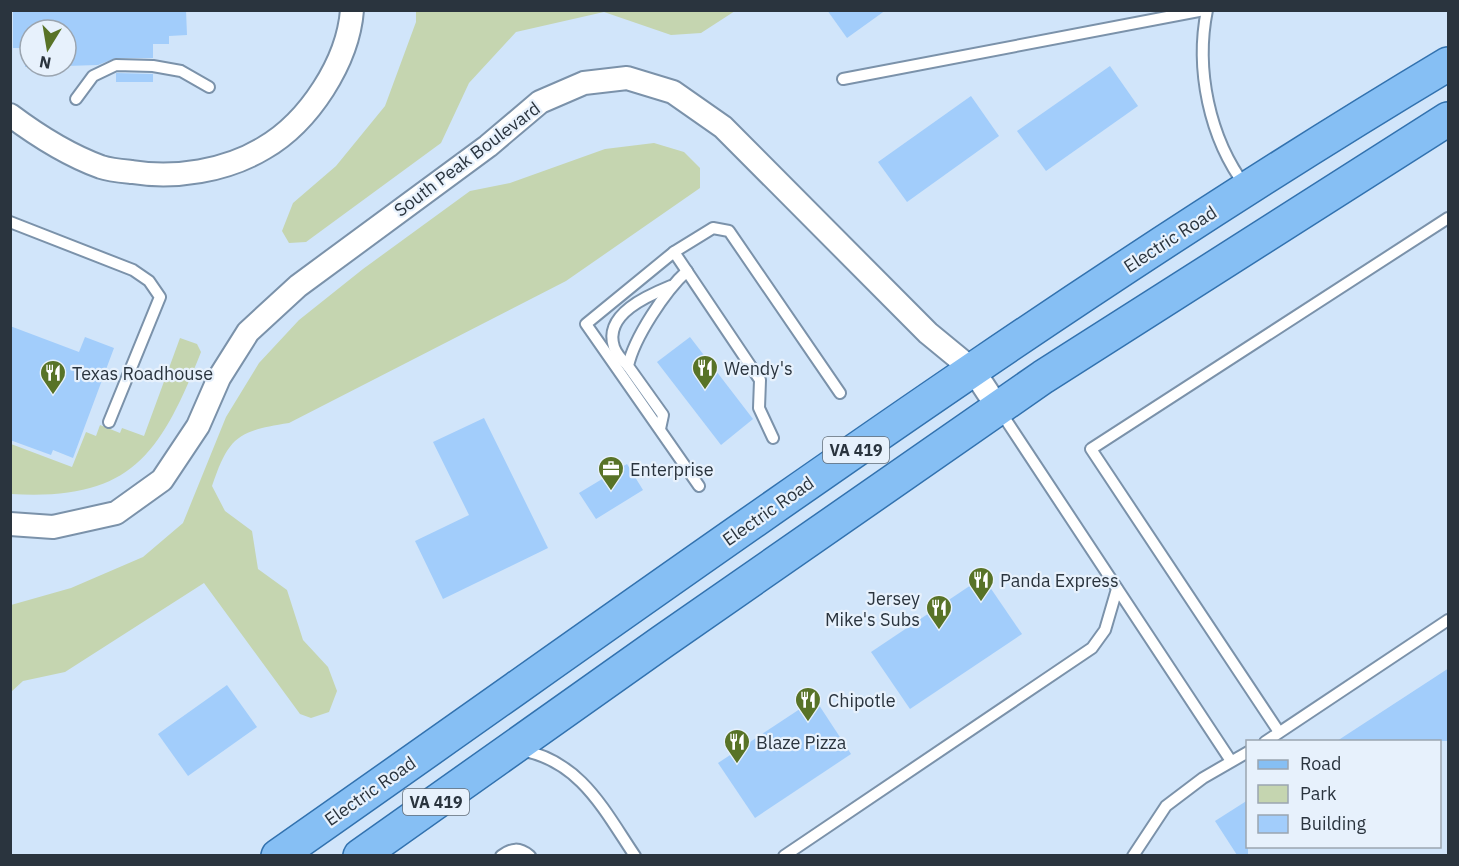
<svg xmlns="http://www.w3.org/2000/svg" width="1459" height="866" viewBox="0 0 1459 866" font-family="'IBM Plex Sans',sans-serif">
<rect width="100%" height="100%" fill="#d1e5fa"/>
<g fill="#c5d5b0">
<path d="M 416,11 L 416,10 L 735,11 L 701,33 L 671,35 L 604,12 L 516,32 L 469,83 L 441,143 L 306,242 L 289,243 L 282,231 L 293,203 L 336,166 L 385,106 L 416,22 Z"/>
<path d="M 654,143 L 684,152 L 700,168 L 700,188 L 566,281 L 289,423 C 238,431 229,436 212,486 L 225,511 L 252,531 L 258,569 L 287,590 L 303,640 L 328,667 L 337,691 L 329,712 L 311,718 L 300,714 L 204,583 L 65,672 L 23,681 L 11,692 L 11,605 L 71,588 L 143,557 L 183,523 L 226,417 L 259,363 L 299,320 L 363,269 L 470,191 L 510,183 L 605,149 Z"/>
<path d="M 180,338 L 197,344 L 201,352 C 160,456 130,501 11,494 L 11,444 L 72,467 L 86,432 L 96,436 L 100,425 L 120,433 L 122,428 L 144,436 Z"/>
</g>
<g fill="#a2cdfb">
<path d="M 26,10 L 186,10 L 187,35 L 169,36 L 169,44 L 153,44 L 153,58 L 116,58 L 98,65 L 66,66 L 66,30 L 30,30 L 30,66 L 61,66 L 25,67 L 25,48 L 13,48 L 13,12 Z"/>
<path d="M 827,10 L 886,10 L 847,38 Z"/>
<path d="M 1110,66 L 1138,106 L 1046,171 L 1017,131 Z"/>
<path d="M 116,73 L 153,74 L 153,82 L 116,82 Z"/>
<path d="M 971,96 L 999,136 L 907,202 L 878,162 Z"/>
<path d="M 10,326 L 79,352 L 85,337 L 114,348 L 73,458 L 53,450 L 51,455 L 10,440 Z"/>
<path d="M 690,337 L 753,419 L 721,445 L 657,362 Z"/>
<path d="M 484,418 L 548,548 L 443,599 L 415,541 L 469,515 L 433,442 Z"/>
<path d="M 627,464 L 643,490 L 596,519 L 579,493 Z"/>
<path d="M 983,577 L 1022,634 L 910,709 L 871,652 Z"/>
<path d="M 1449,668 L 1449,741 L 1337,741 Z"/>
<path d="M 227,685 L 257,727 L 188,776 L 158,734 Z"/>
<path d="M 815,699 L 851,754 L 755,818 L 718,763 Z"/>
<path d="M 1248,800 L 1248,855 L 1237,855 L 1215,821 Z"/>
</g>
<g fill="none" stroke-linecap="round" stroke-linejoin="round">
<defs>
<g id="service">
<path d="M 1207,10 C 1195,69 1209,138 1246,187"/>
<path d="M 843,79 L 1204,10"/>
<path d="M 76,99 L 93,76 L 116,65 L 153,66 L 181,71 L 209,87"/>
<path d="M 10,222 L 133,270 L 149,281 L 160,297 L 109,422"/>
<path d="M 674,252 L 713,228 L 729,231 L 840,393"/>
<path d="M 628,366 C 623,361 616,353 614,347 C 603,314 649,295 671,286"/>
<path d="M 1000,411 L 1231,761"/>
<path d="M 660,429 L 663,415 L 628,366 C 634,338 665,291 687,271"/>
<path d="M 699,486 L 586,324 L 674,252 L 760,380 L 759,408 L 773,438"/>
<path d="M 1279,732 L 1091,449 L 1448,218"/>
<path d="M 1265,742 L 1448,620"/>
<path d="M 520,750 C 580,760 604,810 635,856"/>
<path d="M 501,856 C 512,848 519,847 530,856"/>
<path d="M 784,856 L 1092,648 L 1105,630 L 1117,589"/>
<path d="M 1133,856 L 1166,806 L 1203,778 L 1248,752"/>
</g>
<g id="minor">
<path d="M 10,115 C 38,136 68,155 101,167 C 110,170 122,171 132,172 C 175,179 226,171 264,148 C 309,122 348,62 352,10"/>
<path d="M 10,524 L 53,527 L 116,513 L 162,480 L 198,426 L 219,378 L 248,332 L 298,286 L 488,146 L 540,102 L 584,83 L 627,78 L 673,92 L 723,127 L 928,333 L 973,370 L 998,408"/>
</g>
<g id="primary">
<path d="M 278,856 C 664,586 1044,306 1448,64"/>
<path d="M 360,856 L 662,642 L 1043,377 L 1448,119"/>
</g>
</defs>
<use href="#service" stroke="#7b92aa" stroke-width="14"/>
<use href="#minor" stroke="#7b92aa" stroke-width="26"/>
<use href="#primary" stroke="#3272af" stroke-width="36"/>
<use href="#service" stroke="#fff" stroke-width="10"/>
<use href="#minor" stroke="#fff" stroke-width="22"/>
<use href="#primary" stroke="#86bff4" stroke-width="33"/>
</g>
<defs>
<symbol id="restaurant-pin" viewBox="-11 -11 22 30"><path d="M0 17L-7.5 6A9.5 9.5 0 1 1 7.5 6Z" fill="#587327" stroke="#e7f1fc"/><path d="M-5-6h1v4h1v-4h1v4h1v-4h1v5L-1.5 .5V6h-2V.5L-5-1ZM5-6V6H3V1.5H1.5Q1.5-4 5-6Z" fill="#fff"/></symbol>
<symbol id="office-pin" viewBox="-11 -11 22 30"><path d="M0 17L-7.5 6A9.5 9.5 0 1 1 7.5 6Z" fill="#587327" stroke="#e7f1fc"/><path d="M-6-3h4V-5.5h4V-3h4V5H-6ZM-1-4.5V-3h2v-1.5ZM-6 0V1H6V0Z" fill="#fff"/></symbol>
</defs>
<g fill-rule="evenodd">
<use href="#restaurant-pin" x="690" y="353" width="30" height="40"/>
<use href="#restaurant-pin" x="38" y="358" width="30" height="40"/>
<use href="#office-pin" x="596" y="454" width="30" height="40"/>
<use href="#restaurant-pin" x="966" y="565" width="30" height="40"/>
<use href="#restaurant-pin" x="924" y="593" width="30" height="40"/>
<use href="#restaurant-pin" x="793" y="685" width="30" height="40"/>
<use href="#restaurant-pin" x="722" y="727" width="30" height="40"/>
</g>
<g text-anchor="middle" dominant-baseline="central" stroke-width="4.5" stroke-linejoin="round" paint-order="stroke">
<g fill="#e7f1fc" stroke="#636d77" stroke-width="1.5">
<rect x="823" y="437" width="66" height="26" rx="4.5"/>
<rect x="403" y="789" width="66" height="26" rx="4.5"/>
</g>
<g font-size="16" font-weight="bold" fill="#2a343e">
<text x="856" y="450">VA 419</text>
<text x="436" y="802">VA 419</text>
</g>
<g font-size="18" fill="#2a343e" stroke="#e7f1fc">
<text transform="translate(467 159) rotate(-37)">South Peak Boulevard</text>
<text transform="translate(1170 239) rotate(-33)">Electric Road</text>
<text transform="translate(768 511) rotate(-35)">Electric Road</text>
<text transform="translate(370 791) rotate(-35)">Electric Road</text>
</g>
<g font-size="18" fill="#2a343e" stroke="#e7f1fc" text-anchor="start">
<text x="724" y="368">Wendy's</text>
<text x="72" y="373">Texas Roadhouse</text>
<text x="630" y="469">Enterprise</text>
<text x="1000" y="580">Panda Express</text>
<text x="920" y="598" text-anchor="end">Jersey<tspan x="920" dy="21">Mike's Subs</tspan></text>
<text x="828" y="700">Chipotle</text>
<text x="756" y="742">Blaze Pizza</text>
</g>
</g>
<rect width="1459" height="866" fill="none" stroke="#2a343e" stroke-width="24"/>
<rect x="1246" y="740" width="195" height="108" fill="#e7f1fc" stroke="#9ba5b0" stroke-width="1.5"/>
<rect x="1258" y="760" width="30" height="9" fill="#86bff4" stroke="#9ba5b0" stroke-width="1.5"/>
<text x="1300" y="770" font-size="18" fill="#2a343e">Road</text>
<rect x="1258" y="785" width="30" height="18" fill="#c5d5b0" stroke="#9ba5b0" stroke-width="1.5"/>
<text x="1300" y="800" font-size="18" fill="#2a343e">Park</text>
<rect x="1258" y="815" width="30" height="18" fill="#a2cdfb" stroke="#9ba5b0" stroke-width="1.5"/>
<text x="1300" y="830" font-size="18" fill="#2a343e">Building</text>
<g transform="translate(48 48) rotate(191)"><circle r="28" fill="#e7f1fc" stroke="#9ba5b0" stroke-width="1.5"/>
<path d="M0-4.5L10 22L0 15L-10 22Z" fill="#587327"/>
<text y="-9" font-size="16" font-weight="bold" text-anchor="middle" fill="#2a343e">N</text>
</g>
</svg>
